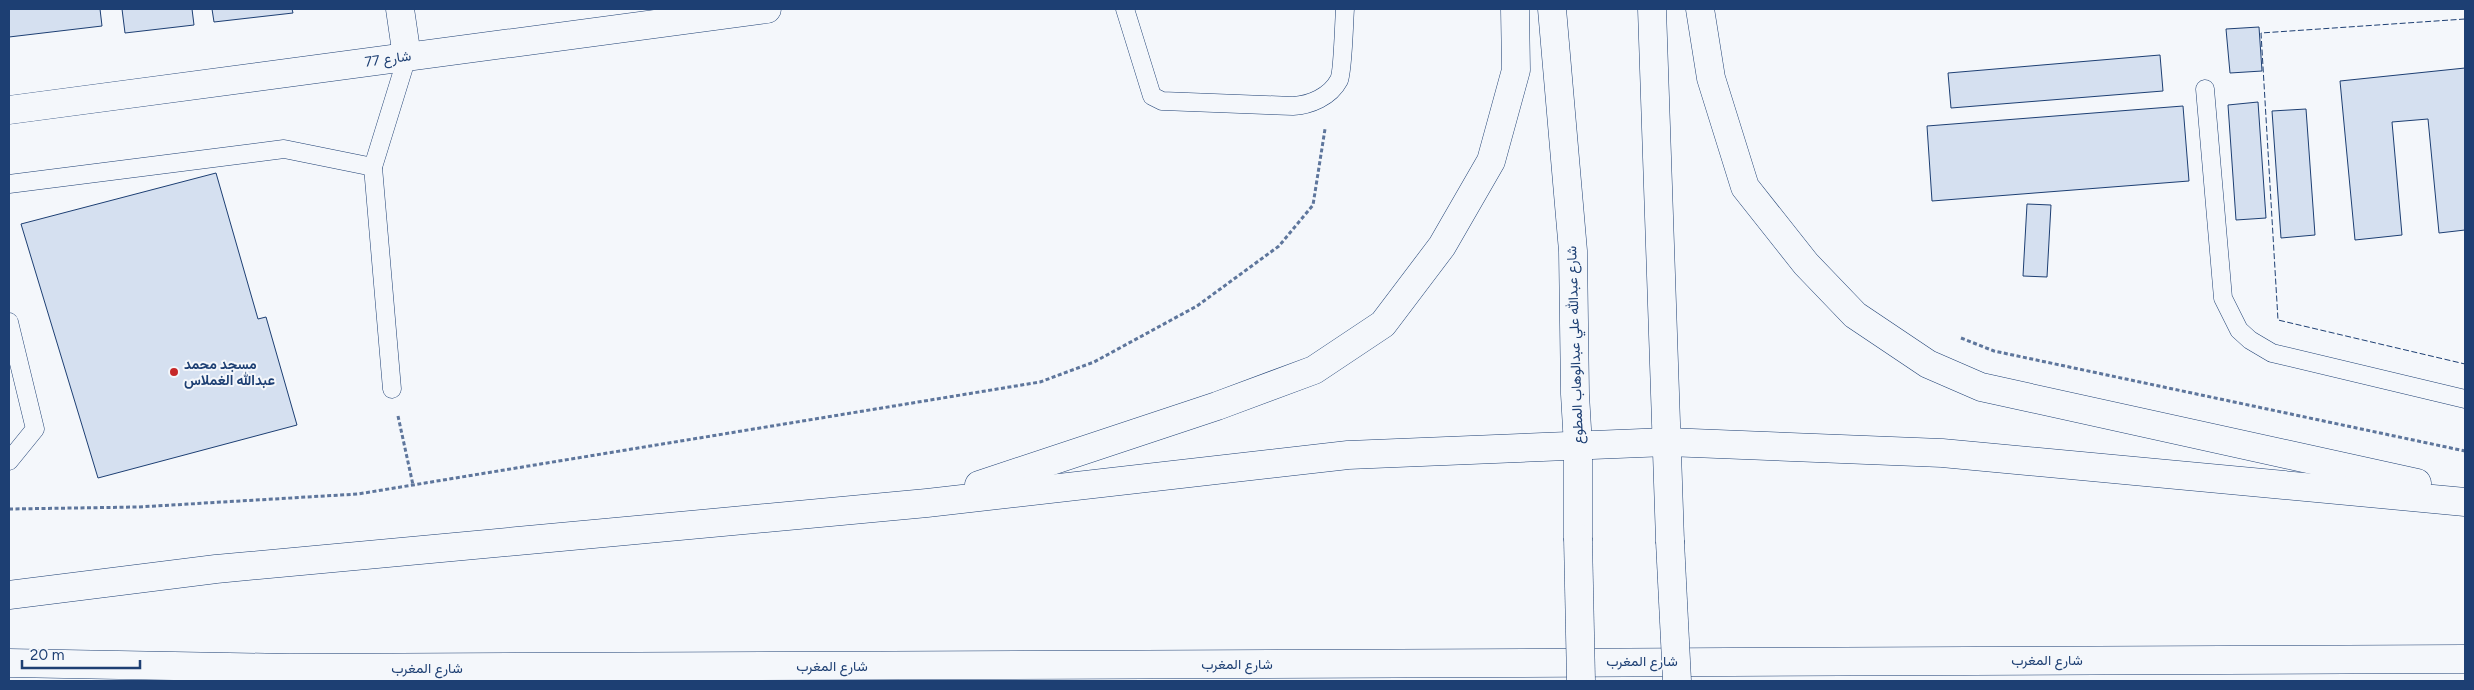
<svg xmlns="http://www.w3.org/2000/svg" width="2474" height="690" viewBox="0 0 2474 690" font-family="Figtree,Vazirmatn,sans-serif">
<rect width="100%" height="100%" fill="#f4f7fb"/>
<g fill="#d5e0f0" stroke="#1d3f73">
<path d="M 9,9 L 100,9 L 102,26 L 9,37 Z"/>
<path d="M 122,9 L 192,9 L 194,25 L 125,33 Z"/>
<path d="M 212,9 L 292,9 L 293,13 L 214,22 Z"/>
<path d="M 2259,27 L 2262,71 L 2230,73 L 2226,29 Z"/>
<path d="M 2160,55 L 2163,91 L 1951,108 L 1948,73 Z"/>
<path d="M 2465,68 L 2465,230 L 2439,233 L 2428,119 L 2392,122 L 2402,235 L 2355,240 L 2340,81 Z"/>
<path d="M 2258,102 L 2266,218 L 2236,220 L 2228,105 Z"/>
<path d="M 2183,106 L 2189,181 L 1932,201 L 1927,126 Z"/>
<path d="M 2306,109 L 2315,235 L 2281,238 L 2272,111 Z"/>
<path d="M 216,173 L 258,319 L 266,317 L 297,425 L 98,478 L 21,224 Z"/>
<path d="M 2027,204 L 2051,205 L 2047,277 L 2023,276 Z"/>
</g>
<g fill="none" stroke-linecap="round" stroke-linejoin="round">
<defs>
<g id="lane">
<path d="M 1125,9 L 1152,96 L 1162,101 L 1293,106 C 1310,105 1330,97 1339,80 C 1343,72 1344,21 1345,9"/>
<path d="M 2205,89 L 2223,298 L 2239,330 L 2250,340 L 2272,353 L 2465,399"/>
<path d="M 9,184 L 284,149 L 373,167"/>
<path d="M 9,322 L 35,429 L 9,461"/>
<path d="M 392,389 L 373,167 L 407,57"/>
</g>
<g id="street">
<path d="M 400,9 L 407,57"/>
<path d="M 9,110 L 767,9"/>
</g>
<g id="primary">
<path d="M 1552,9 L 1573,251 L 1575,394 L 1578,446 L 1578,538"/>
<path d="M 1652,9 L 1670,541"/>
</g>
<g id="highway">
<path d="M 1700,9 L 1711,78 L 1745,187 L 1806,264 L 1855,315 L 1928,364 L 1981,387 L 2417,483"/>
<path d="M 979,485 L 1217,406 L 1314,370 L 1383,324 L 1442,246 L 1491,161 L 1516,70 L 1515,9"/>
<path d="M 9,595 L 216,569 L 927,503 L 1348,455 L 1667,442 L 1942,453 L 2465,502"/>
<path d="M 9,663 L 289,668 L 2465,659"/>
</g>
</defs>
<use href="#lane" stroke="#1d3f73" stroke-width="19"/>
<use href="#street" stroke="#1d3f73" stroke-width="29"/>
<use href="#primary" stroke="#1d3f73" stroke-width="29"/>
<use href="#highway" stroke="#1d3f73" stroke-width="29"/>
<g stroke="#5e769c" stroke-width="3" stroke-dasharray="4 2.5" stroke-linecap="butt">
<path d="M 1961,338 L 1994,351 L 2465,451"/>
<path d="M 398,416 L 413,485"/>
<path d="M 9,509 L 138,507 L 358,494 L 1040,382 L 1094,362 L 1197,306 L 1279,246 L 1313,205 L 1325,129"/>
</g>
<use href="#lane" stroke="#f4f7fb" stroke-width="18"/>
<use href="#street" stroke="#f4f7fb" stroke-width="28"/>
<use href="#primary" stroke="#f4f7fb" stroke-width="28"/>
<use href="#highway" stroke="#f4f7fb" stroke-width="28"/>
<defs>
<g id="primary-bridge">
<path d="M 1578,538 L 1581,681"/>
<path d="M 1670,541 L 1677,681"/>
</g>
</defs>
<use href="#primary-bridge" stroke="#1d3f73" stroke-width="29" stroke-linecap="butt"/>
<use href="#primary-bridge" stroke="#f4f7fb" stroke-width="28"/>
<path stroke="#1d3f73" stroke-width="1" stroke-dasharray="6 2.5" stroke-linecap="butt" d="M 2465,19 L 2261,33 L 2278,320 L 2465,364"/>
</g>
<circle fill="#c62828" stroke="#f4f7fb" stroke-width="2" cx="174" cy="372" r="5"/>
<g text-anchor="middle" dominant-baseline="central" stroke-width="4" stroke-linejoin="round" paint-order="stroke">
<g font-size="14" fill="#1d3f73" stroke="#f4f7fb">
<text transform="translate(388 59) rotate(-8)">شارع 77</text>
<text transform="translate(1575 345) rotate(-92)">شارع عبدالله علي عبدالوهاب المطوع</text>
<text x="2047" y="660">شارع المغرب</text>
<text x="1642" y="661">شارع المغرب</text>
<text x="1237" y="664">شارع المغرب</text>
<text x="832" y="666">شارع المغرب</text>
<text x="427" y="668">شارع المغرب</text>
</g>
<g font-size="14" font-weight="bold" fill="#1d3f73" stroke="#f4f7fb" text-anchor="start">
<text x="184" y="364">مسجد محمد<tspan x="184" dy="16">عبدالله الغملاس</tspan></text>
</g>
</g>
<rect width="2474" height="690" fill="none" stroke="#1d3f73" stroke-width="20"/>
<path d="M22 660v8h118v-8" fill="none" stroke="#1d3f73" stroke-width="2.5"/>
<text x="30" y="660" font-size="15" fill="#1d3f73" stroke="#f4f7fb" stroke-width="4" paint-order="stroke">20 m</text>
</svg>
